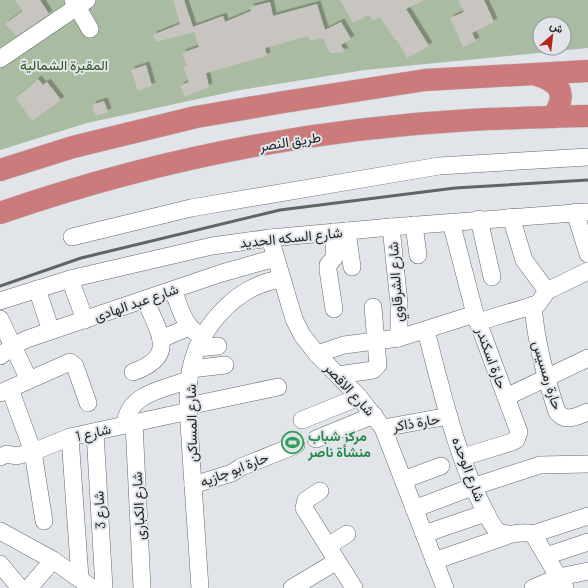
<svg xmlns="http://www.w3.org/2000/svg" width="588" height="588" viewBox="0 0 588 588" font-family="Barlow,Vazirmatn,sans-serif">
<defs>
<filter id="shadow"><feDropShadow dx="3.5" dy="-3.5" stdDeviation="0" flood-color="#0004"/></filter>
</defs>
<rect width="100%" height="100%" fill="#e1e5ea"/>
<path fill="#a9bca1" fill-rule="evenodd" d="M 0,0 L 588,0 L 588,48 L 365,70 L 240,90 L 87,123 L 0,150 ZM 540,24 L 564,24 L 564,48 L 540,48 Z"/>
<g fill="#c8c5c0" filter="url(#shadow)">
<path d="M 15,0 L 40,0 L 49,14 L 16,36 L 5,24 L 23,11 Z"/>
<path d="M 173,0 L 184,0 L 193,27 L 223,16 L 225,22 L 251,11 L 250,7 L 270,2 L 273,16 L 317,4 L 325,30 L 341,22 L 351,39 L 341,45 L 345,52 L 330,53 L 323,38 L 310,41 L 308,36 L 265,48 L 267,56 L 206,73 L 209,87 L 185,97 L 180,86 L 189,82 L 183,67 L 187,66 L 182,53 L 199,47 L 194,32 L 156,42 L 153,35 L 180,24 Z"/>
<path d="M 340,0 L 424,0 L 406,9 L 429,46 L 407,58 L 397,40 L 396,41 L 380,17 L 373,21 L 369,15 L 353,23 Z"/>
<path d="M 458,0 L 484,0 L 494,22 L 472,33 L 476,41 L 463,47 L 450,18 L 464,12 Z"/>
<path d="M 146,65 L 152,86 L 138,91 L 131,70 Z"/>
<path d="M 38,79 L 43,85 L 47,82 L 61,100 L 32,121 L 16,98 Z"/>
<path d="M 104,101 L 108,112 L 95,116 L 92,105 Z"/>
</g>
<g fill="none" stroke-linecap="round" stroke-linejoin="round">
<defs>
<g id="minor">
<path d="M 73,0 L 90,29"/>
<path d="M 0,59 L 87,0"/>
<path d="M 575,212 L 588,254"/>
<path d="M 511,217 L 524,260 L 547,291"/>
<path d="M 479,219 L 492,277"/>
<path d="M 451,222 L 475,314 L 519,432 L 516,440 L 512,442 L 463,457"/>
<path d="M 414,225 L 418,255"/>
<path d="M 391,227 L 399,303 L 399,338"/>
<path d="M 347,231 L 352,267"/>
<path d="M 333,232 L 335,257 L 328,265 L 328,270 L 334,309"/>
<path d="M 72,237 L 191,208 L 439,166 L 588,157"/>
<path d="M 270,238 L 294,319 L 302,335 L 317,354 L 359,397 L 383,428 L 445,588"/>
<path d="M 70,279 L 85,320"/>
<path d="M 37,289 L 51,331"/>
<path d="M 173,290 C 180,308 184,328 203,337"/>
<path d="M 0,301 L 70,279 L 212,246 L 270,238 L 391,227 L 588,212"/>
<path d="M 533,305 C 536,343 545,375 557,412 C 566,423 577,416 588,412"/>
<path d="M 0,319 L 29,380"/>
<path d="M 478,322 L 538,304 L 547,291 L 588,271"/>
<path d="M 426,331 C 442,391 456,456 485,511 C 489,518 492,527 498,531 C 509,539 521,529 533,534 L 565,588"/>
<path d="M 161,339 L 189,327"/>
<path d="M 197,348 L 218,346"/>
<path d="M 317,354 L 344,345 L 399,338 L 475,314"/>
<path d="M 0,356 L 13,346 L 27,339 L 222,273 L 275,258"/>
<path d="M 191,369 L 225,365"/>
<path d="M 133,372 C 179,356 158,332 145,299"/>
<path d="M 338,375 L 373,370 L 378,365 L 373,307"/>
<path d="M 10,389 L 33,452 L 44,521"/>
<path d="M 0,393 L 70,362 L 75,366 L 88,403"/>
<path d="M 506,397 L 588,358"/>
<path d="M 188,406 L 278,387"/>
<path d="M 302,420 L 359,397"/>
<path d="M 134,423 L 142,588"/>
<path d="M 125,425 C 128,393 164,389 189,380"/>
<path d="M 383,428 L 449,416"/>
<path d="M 95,432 L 104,588"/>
<path d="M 70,437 L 80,578"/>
<path d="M 316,439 L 374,415"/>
<path d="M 0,457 L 7,454 L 16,456 L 33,452 L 70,437 L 189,411"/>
<path d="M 403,480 L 441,466"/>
<path d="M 193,485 L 232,473 L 241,467 L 296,445"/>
<path d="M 320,491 L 306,500 L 304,508 L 354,588"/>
<path d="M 414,509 L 472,487 L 540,465 L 588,464"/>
<path d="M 0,531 L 53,560 L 92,588"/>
<path d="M 424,534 L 486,513"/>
<path d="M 533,534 L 588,516"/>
<path d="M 328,546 L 347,534"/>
<path d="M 546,556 L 588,542"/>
<path d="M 434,561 L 509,535"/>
<path d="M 0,564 L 20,588"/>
<path d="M 29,588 L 53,560"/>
<path d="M 200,588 C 197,544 194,499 191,455 C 190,430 186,404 189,379 C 195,332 233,286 281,279"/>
<path d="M 292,588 L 337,561"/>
<path d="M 533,588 L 559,577 L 588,571"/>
</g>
<g id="highway">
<path d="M 537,75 C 562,83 567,95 553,117"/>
<path d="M 0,170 L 73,147 L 196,117 L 284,102 L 425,80 L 588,71"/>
<path d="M 0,213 C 150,161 311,129 470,120 C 509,118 549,117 588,116"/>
</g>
</defs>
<use href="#minor" stroke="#64686c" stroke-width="18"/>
<use href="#highway" stroke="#c2c2c3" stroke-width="23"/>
<use href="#minor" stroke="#fff" stroke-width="17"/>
<use href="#highway" stroke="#cc7b7c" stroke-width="22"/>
<path stroke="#616366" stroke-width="3" d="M 0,286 L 81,258 L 280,210 L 455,188 L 588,180"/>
</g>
<defs>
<symbol id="stadium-ring" viewBox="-11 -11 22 22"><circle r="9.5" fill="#e1e5ea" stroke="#2e9e5b" stroke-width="1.5"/><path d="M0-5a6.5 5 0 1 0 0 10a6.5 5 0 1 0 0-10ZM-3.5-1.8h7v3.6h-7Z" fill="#2e9e5b"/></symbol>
</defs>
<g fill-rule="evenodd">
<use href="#stadium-ring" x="280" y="430" width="25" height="25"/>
</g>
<g text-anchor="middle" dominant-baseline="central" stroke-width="4" stroke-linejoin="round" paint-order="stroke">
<g font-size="14" fill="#31571c" stroke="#e1e5ea">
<text x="64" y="64">المقبرة الشمالية</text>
</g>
<g font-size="14" fill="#252628" stroke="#e1e5ea">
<text transform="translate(290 141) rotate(-9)">طريق النصر</text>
<text transform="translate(291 237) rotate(-6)">شارع السكه الحديد</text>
<text transform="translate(395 282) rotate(-94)">شارع الشرقاوي</text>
<text transform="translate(136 302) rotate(-19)">شارع عبد الهادى</text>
<text transform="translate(492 358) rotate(70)">حارة اسكندر</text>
<text transform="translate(548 375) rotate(73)">حارة رمسيس</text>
<text transform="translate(350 389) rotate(47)">شارع الاقصر</text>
<text transform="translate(416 422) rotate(-10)">حارة ذاكر</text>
<text transform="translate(191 423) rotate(-91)">شارع المساكن</text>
<text transform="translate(93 432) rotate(-13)">شارع 1</text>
<text transform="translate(234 469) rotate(-21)">حارة ابو جازيه</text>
<text transform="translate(469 469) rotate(69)">شارع الوحده</text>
<text transform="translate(138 506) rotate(-93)">شارع الكبارى</text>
<text transform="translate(99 510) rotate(-93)">شارع 3</text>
</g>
<g font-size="14" font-weight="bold" fill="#27864d" stroke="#e1e5ea" text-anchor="start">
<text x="308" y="435">مركز شباب<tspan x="308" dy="16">منشأة ناصر</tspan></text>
</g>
</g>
<g transform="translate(552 36) rotate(28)"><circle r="19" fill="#e1e5ea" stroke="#96999c"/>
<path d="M0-3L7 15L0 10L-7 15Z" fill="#b42718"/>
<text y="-6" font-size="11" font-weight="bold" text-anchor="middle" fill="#252628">ش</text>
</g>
</svg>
